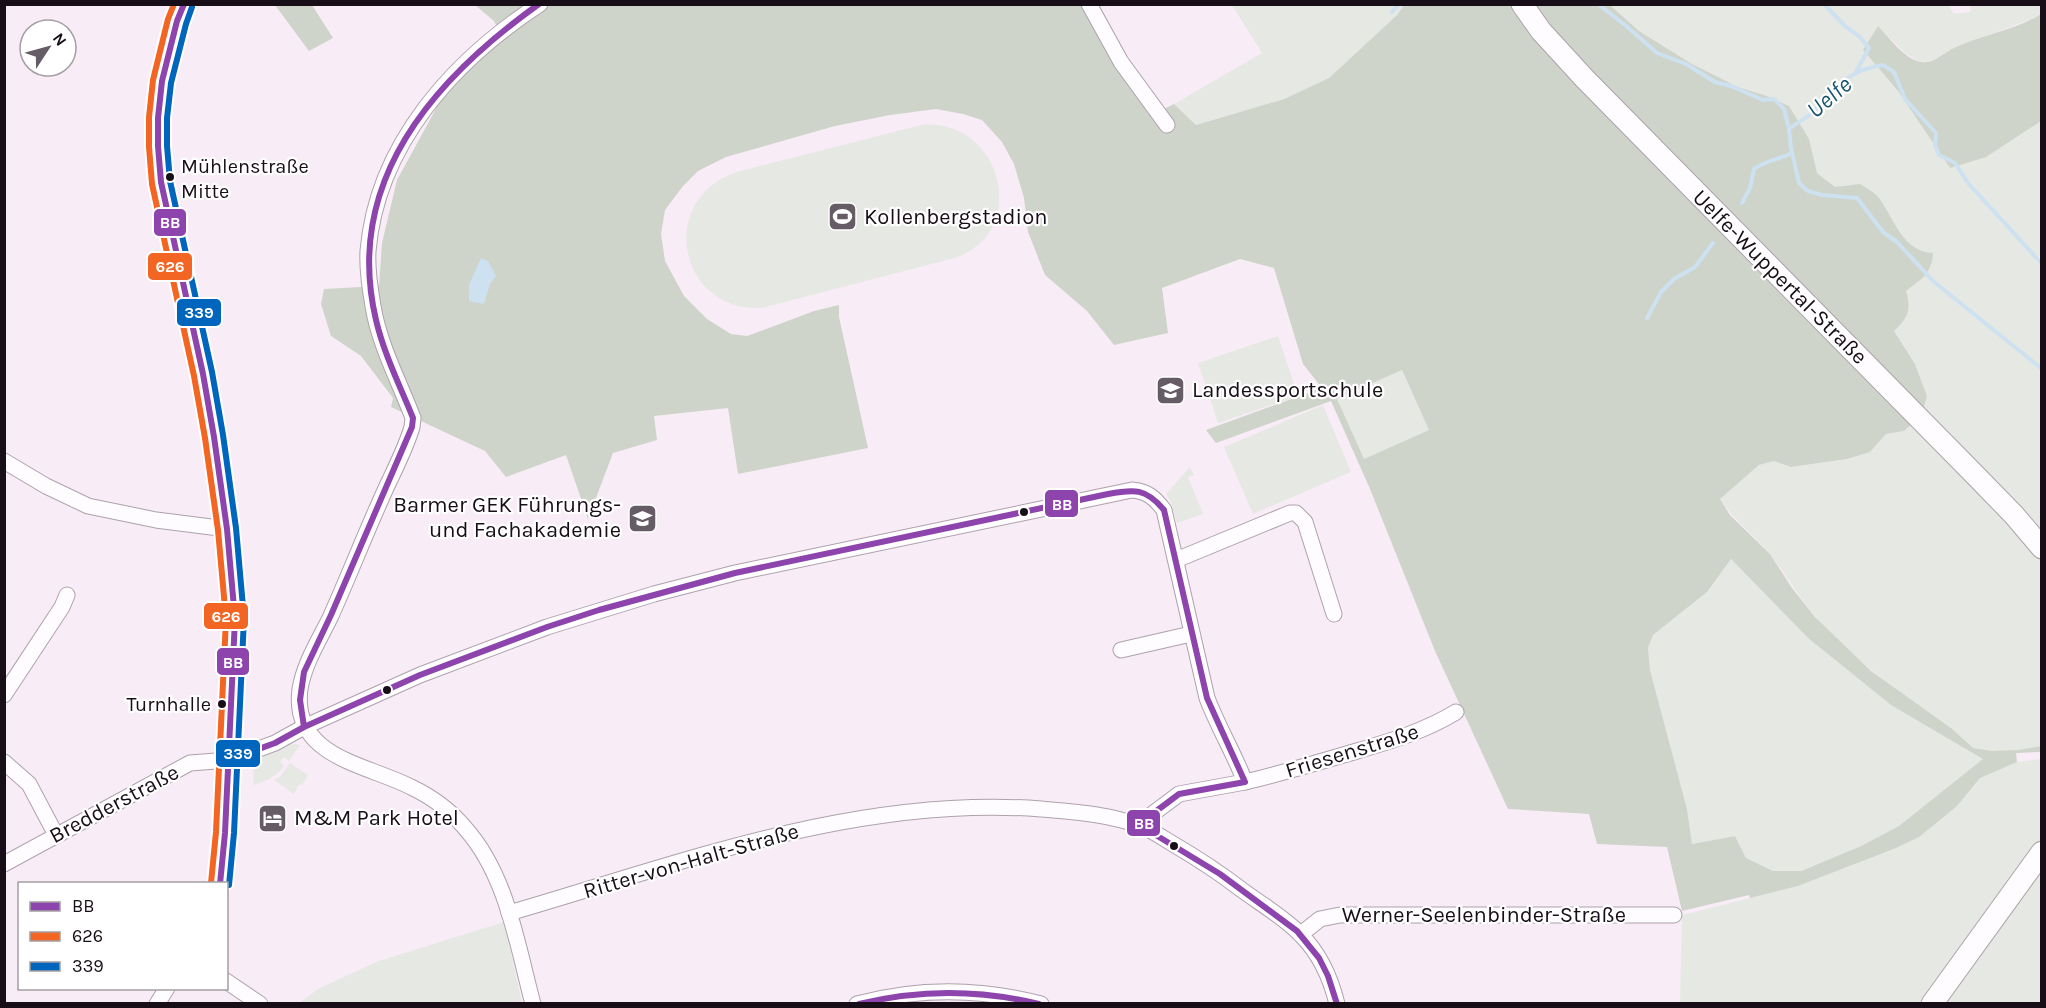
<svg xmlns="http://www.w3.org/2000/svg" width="2046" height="1008" viewBox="0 0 2046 1008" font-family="Karla,sans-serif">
<rect width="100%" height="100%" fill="#f8ecf7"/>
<g fill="#e6e8e3">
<path d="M 1947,4 L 1954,14 L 1970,12 L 1971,5 L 2041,5 L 2041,14 L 2036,17 L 1953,49 L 1937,60 L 1920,62 L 1905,53 L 1878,26 L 1863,50 L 1898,91 L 1950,168 L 2041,121 L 2041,255 L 2035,260 L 2042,267 L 2041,539 L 1922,415 L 1927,396 L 1915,364 L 1894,331 C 1908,318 1912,310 1906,291 L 1919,282 L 1921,253 L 1907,242 L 1898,230 L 1835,187 L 1817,173 L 1789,106 L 1767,96 L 1738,87 L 1692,64 L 1639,31 L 1610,5 Z"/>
<path d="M 1232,5 L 1404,5 L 1397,15 L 1329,78 L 1284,99 L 1196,125 L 1174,104 L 1262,53 Z"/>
<path d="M 921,125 C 1000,117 1031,228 958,257 L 762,308 C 678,313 656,198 737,172 Z"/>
<path d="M 1278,336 L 1298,396 L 1218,423 L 1198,363 Z"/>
<path d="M 1402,370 L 1429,430 L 1363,460 L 1337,399 Z"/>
<path d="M 1323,405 L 1351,472 L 1253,514 L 1224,447 Z"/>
<path d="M 1914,422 L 2026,541 L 2041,562 L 2041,746 C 2021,750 1994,756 1973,748 C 1962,744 1955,730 1946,724 C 1899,692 1852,660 1815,616 C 1798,597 1785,572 1769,553 C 1753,534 1734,520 1720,499 L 1759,465 L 1774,461 L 1792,467 L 1847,459 L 1870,452 L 1886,434 L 1904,431 Z"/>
<path d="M 1190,467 L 1194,475 L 1188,477 L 1203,514 L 1177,523 L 1171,502 L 1166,494 Z"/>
<path d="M 1731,559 L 1808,638 L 1891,705 L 1984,759 L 1899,826 L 1861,846 L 1800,871 L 1773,871 L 1746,858 L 1735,836 L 1692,844 L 1687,809 L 1650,670 L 1648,648 L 1653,635 L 1707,592 Z"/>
<path d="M 292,744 L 300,745 L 289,761 L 284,757 L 280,762 L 284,766 C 276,777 266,781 253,785 L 254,759 Z"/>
<path d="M 2041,759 L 2041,838 L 2007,888 L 1924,1003 L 1680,1004 L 1682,915 L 1798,886 L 1896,848 L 1957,806 L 1980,778 L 2017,762 Z"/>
<path d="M 290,763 L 308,775 L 302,785 L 299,784 L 294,794 L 274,780 L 280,777 Z"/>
<path d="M 2041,861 L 2041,1003 L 1937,1003 Z"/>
<path d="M 504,922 L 522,1003 L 298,1004 L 318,989 L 376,962 Z"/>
</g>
<g fill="#ced4c9" fill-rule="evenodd">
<path d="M 275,5 L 312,5 L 333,38 L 309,51 Z"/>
<path d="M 475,5 L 1089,5 L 1158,112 L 1174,104 L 1196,125 L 1284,99 L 1329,78 L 1397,15 L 1404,5 L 1520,5 L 1914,422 L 1904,431 L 1886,434 L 1870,452 L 1847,459 L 1791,467 L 1774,461 L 1759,465 L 1720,499 L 1730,515 L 1770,554 L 1792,588 L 1815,617 L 1871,671 L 1951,728 L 1973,748 L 1992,751 L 2019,750 L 2041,746 L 2041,752 L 2016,753 L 2017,762 L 1980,778 L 1957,806 L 1919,837 L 1896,848 L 1798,886 L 1750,898 L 1749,895 L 1682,911 L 1667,847 L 1597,844 L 1589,814 L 1508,809 L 1435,651 L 1370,489 L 1331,401 L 1216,443 L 1206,430 L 1322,388 L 1303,364 L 1274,268 L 1240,259 L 1162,288 L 1168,333 L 1114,345 L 1087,311 L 1045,275 L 1028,232 L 1024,198 L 1014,164 L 1002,142 L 982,120 L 963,114 L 936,109 L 890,115 L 835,126 L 726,157 L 698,171 L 683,186 L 665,210 L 661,234 L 665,261 L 684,296 L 707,319 L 731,334 L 747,336 L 814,311 L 839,305 L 839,317 L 868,448 L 738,474 L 728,408 L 654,416 L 657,440 L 613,453 L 588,519 L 566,455 L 506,477 L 485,451 L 391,407 L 393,398 L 361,356 L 331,336 L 321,304 L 324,289 L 379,286 L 382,243 L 397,180 L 438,105 L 471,68 L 503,39 L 494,21 ZM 1402,370 L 1429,430 L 1364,459 L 1337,399 ZM 1731,559 L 1808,638 L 1891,705 L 1983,759 L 1899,826 L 1861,846 L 1801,871 L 1773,871 L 1746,858 L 1735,836 L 1692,844 L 1687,809 L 1650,670 L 1648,648 L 1653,635 L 1707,592 Z"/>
<path d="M 1528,5 L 1610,5 L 1639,31 L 1692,64 L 1738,87 L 1767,96 L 1789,106 L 1809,139 L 1817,173 L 1835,187 L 1860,184 C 1866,188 1874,192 1879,198 C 1894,219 1903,252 1933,253 C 1932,273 1921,280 1906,291 C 1912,310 1908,318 1894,331 L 1915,364 L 1927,396 L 1922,415 L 1566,52 Z"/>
<path d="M 2041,14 L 2041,121 L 1986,157 L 1950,168 L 1898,91 L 1863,50 L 1878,26 C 1889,37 1904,59 1921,62 C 1935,64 1943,53 1954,48 C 1982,35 2016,30 2041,14 Z"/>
</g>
<path fill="#cde1f1" d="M 481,258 L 488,261 L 496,276 L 490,284 L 484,304 L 469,301 L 469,285 Z"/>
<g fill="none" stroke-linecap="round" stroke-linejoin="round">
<g stroke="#cde1f1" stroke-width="4">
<path d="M 1598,4 L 1625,25 L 1657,53 L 1686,64 L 1715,82 L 1731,86 L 1763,100 L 1774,99 L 1784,109 L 1789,129 C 1797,123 1806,118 1813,112 C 1838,87 1845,71 1883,65 L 1894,72 L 1905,99 L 1936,133 L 1935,145 L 1939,155 L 1955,163 L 1968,183 L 2042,264"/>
<path d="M 1824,4 L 1845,26 L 1860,37 L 1869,48 L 1856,72"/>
<path d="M 1392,12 L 1399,4"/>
<path d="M 1789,129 L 1791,148 L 1799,183 L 1808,191 L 1822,195 L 1857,198 L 1883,232 L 1897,242 L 1933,281 L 2042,369"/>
<path d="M 1742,203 L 1750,188 L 1754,169 C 1769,159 1778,160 1792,153"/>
<path d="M 1647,318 L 1661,292 L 1674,279 L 1695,267 L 1713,243"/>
</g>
<defs>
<g id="street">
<path d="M 184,4 L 177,21 L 162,81 L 158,118 L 158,146 L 161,182 L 203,374 L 214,437 L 227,529 L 235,619 L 225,833 L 220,884"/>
<path d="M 1089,4 L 1121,62 L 1167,125"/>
<path d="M 4,461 L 46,486 L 88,506 L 156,520 L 227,529"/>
<path d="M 1176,560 L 1290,513 L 1296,513 L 1305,522 L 1334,614"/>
<path d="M 1121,650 L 1191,634"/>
<path d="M 4,695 L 62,607 L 67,595"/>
<path d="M 4,762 L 29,784 L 56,835"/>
<path d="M 1245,782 C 1283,773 1320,762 1357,751 C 1391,741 1425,731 1456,712"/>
<path d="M 4,864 L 190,763 L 229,760 L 275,743 L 304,727 L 420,675 L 547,627 L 654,594 L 735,573 L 1132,490 C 1147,491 1155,498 1164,510 L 1207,698 C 1218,727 1234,753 1245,782 L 1179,794 L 1151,815 L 1141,826"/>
<path d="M 509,913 C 681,863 858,795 1041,809 C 1074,812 1109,814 1140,826 C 1152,830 1163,838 1173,844 C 1197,858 1220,873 1242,890 C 1261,904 1285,918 1301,935 C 1319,953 1331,979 1337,1004"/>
<path d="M 1301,934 L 1320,919 L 1340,915 L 1674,915"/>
<path d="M 226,981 L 260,1004"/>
<path d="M 157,1004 L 167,988"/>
<path d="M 533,1004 C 517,944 507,875 465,828 C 450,810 432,797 411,787 C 366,764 291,757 300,689 C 304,664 319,640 330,618 C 348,578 364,537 382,497 C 392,474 405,451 412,427 L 413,418 C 399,381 379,344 373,306 C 370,289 367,268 368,251 C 377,144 454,60 540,4"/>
<path d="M 857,1004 C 919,987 980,988 1041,1004"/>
</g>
<g id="secondary">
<path d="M 1522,4 L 1541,31 L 1585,79 L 1979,479 L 2014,515 L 2042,548"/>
<path d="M 1932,1004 L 2042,852"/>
</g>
</defs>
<use href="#street" stroke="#ada2ac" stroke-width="17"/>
<use href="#secondary" stroke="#ada2ac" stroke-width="23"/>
<use href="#street" stroke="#fefcfe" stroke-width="15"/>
<use href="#secondary" stroke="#fefcfe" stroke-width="21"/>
<defs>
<g id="bus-1">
<path d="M 184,4 L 177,21 L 162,81 L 158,118 L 158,146 L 161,182 L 203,374 L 214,437 L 227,529 L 235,619 L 225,833 L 220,884"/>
<path d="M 304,727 L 300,700 L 304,672 L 331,615 L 412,427 L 413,418 C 400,386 384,354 376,320 C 343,181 434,79 539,4"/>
<path d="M 229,760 L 275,743 L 304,727 L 420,675 L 547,627 L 599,610 L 735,573 L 1108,494 C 1134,489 1146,488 1164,510 L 1207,698 L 1245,782 L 1179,794 L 1151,815 L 1141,826 L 1220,874 L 1297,931 L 1319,958 L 1328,976 L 1337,1004"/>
<path d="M 859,1004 C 920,989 978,989 1039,1004"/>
</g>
<path id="bus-2" d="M 174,4 L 168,19 L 153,80 L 149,117 L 149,147 L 152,184 L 194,376 L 205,438 L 218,530 L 226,619 L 216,832 L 211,883"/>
<path id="bus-3" d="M 192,7 L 186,24 L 171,83 L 167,118 L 167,146 L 170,181 L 212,372 L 223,435 L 236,528 L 244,618 L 234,833 L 229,885"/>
</defs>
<use href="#bus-1" stroke="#fff" stroke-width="10"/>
<use href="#bus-2" stroke="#fff" stroke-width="10"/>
<use href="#bus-3" stroke="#fff" stroke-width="10"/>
<use href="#bus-1" stroke="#8e44ad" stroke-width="6"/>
<use href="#bus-2" stroke="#f26522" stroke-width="6"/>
<use href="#bus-3" stroke="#0065bd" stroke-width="6"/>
</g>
<defs>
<symbol id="stadium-square" viewBox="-11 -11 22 22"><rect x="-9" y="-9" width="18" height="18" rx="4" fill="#665c65" stroke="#fff"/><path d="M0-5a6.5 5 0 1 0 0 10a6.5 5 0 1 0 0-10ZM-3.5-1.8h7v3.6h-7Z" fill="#fff"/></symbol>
<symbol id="school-square" viewBox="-11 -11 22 22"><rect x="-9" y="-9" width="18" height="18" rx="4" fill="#665c65" stroke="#fff"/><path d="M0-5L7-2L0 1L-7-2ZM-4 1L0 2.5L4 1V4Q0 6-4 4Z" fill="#fff"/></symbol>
<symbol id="university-square" viewBox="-11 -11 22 22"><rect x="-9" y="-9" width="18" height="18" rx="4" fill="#665c65" stroke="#fff"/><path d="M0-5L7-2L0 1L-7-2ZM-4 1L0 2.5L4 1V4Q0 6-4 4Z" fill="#fff"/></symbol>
<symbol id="hotel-square" viewBox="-11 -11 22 22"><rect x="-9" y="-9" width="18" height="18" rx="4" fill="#665c65" stroke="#fff"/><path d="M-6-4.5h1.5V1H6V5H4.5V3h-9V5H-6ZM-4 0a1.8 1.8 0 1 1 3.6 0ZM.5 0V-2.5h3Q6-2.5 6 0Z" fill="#fff"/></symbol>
</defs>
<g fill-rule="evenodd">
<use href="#stadium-square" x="826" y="200" width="33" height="33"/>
<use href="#school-square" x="1154" y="374" width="33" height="33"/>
<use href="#university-square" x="626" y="502" width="33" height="33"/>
<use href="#hotel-square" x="256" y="802" width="33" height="33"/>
</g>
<g fill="#180e17" stroke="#fff" stroke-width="2">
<circle cx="170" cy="177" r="5"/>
<circle cx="1024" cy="512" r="5"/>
<circle cx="387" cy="690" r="5"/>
<circle cx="222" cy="704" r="5"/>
<circle cx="1174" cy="846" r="5"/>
</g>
<g text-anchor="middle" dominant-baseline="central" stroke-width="4.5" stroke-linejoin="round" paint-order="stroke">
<g font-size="20" fill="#180e17" stroke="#fff" text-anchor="start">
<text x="181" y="166">Mühlenstraße<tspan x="181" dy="25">Mitte</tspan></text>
<text x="211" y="704" text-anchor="end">Turnhalle</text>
</g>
<g font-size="22" fill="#180e17" stroke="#fff" text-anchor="start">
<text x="864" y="217">Kollenbergstadion</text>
<text x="1192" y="390">Landessportschule</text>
<text x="621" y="505" text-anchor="end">Barmer GEK Führungs-<tspan x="621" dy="25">und Fachakademie</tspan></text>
<text x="294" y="818">M&amp;M Park Hotel</text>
</g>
<g font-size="22" fill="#180e17" stroke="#fff">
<text transform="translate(1780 277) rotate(45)">Uelfe-Wuppertal-Straße</text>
<text transform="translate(1352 751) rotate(-17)">Friesenstraße</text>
<text transform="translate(114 804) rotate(-28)">Bredderstraße</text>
<text transform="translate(691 861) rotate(-16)">Ritter-von-Halt-Straße</text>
<text x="1484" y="915">Werner-Seelenbinder-Straße</text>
</g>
<g font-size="24" font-style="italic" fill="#18546f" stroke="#fff">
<text transform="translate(1829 97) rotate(-40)">Uelfe</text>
</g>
</g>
<g stroke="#fff" stroke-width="2">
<rect x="153" y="208" width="34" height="29" rx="6" fill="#8e44ad"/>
<rect x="147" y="252" width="46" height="29" rx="6" fill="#f26522"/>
<rect x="176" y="298" width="46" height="29" rx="6" fill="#0065bd"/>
<rect x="1044" y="489" width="35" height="29" rx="6" fill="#8e44ad"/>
<rect x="203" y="602" width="46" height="28" rx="6" fill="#f26522"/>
<rect x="216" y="647" width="34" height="29" rx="6" fill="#8e44ad"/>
<rect x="215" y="739" width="46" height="29" rx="6" fill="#0065bd"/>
<rect x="1126" y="809" width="35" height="28" rx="6" fill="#8e44ad"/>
</g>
<g font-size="16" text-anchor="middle" font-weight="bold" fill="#fff">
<text x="170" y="228">BB</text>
<text x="170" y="272">626</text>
<text x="199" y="318">339</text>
<text x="1062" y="510">BB</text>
<text x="226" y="622">626</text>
<text x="233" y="668">BB</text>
<text x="238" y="759">339</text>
<text x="1144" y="829">BB</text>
</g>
<rect width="2046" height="1008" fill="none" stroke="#180e17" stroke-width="12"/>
<rect x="18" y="882" width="210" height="108" fill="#ffffff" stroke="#a39fa2" stroke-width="1.5"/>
<rect x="30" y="902" width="30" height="9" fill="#8e44ad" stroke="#a39fa2" stroke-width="1.5"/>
<text x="72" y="912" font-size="18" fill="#180e17">BB</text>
<rect x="30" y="932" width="30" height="9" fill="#f26522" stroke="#a39fa2" stroke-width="1.5"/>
<text x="72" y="942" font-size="18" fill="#180e17">626</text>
<rect x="30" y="962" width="30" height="9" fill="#0065bd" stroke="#a39fa2" stroke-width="1.5"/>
<text x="72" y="972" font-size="18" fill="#180e17">339</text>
<g transform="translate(48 48) rotate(54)"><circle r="28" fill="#ffffff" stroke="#a39fa2" stroke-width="1.5"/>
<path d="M0-4.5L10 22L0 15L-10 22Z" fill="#665c65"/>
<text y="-9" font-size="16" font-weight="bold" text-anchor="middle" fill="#180e17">N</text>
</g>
</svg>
